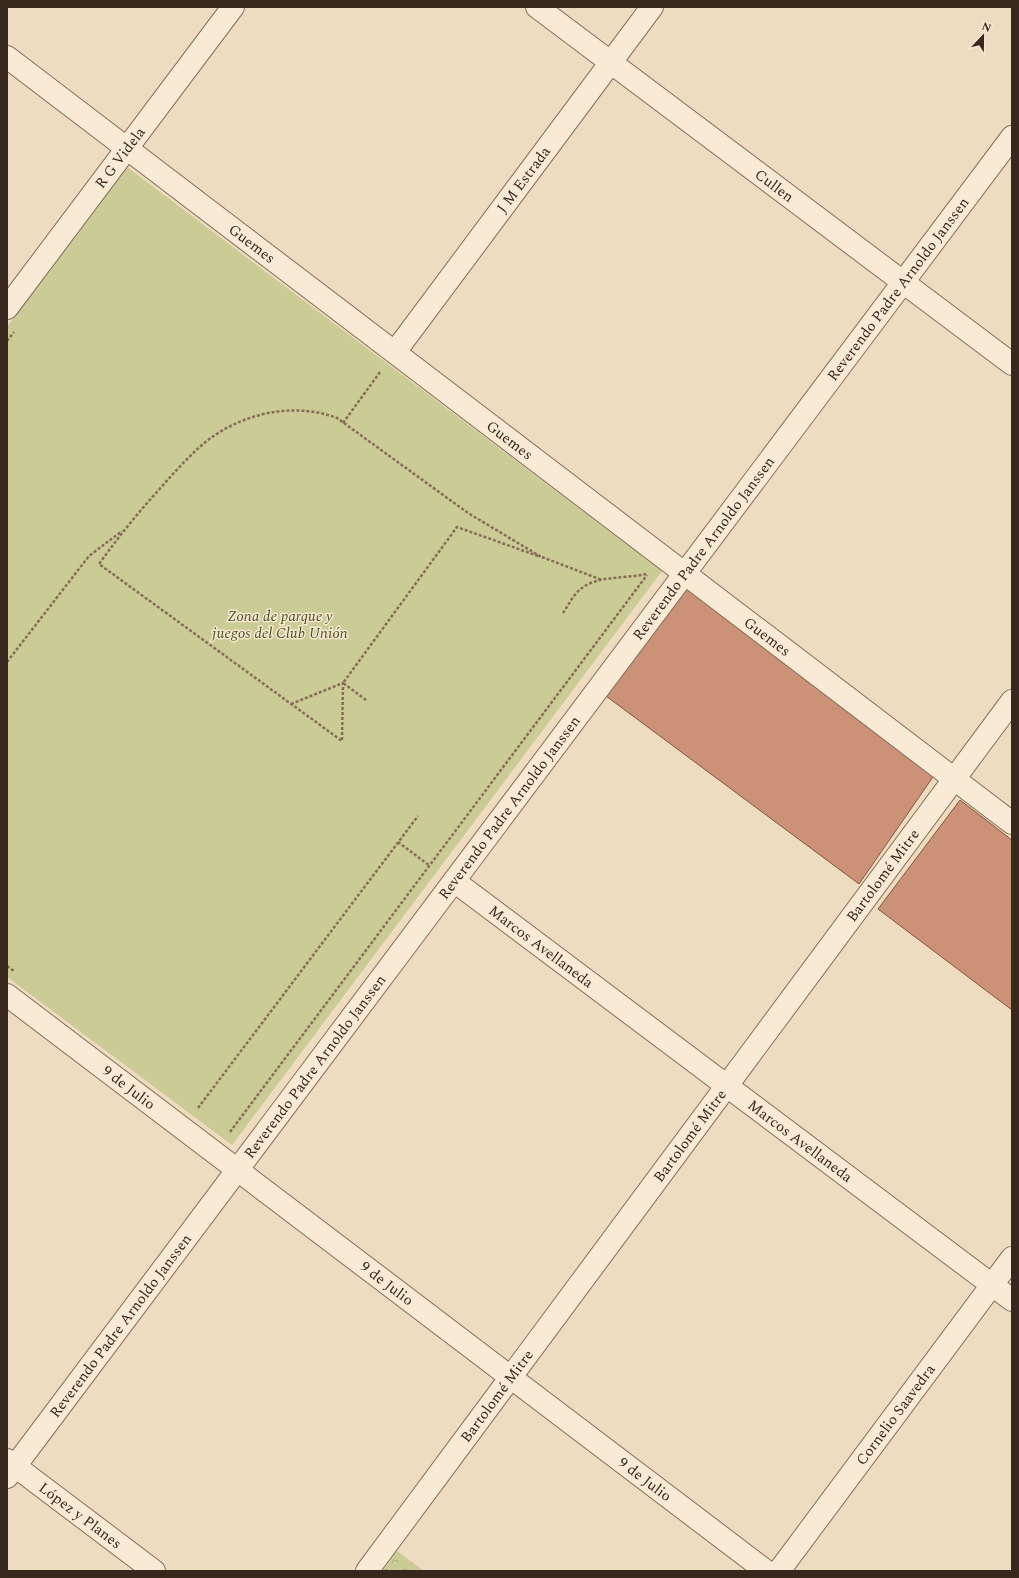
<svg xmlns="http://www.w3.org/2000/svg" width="1019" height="1578" viewBox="0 0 1019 1578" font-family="Spectral,serif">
<defs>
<pattern id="park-crowns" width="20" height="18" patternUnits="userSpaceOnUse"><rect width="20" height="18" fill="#cbcb95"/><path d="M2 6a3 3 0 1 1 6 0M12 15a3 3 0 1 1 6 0" fill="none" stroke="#afae80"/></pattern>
</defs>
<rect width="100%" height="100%" fill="#eedcc1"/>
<path fill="url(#park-crowns)" d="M 397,1551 L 424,1571 L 383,1571 Z"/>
<path fill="#cbcb95" d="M 127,167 L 662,571 L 232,1145 L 7,977 L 7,327 Z"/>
<g fill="#cc9277" stroke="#86543f">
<path d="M 687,586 L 935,774 L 859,884 L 606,696 Z"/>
<path d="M 960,800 L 1012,840 L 1012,1010 L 878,909 Z"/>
</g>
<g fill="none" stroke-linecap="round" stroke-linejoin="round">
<defs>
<g id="street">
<path id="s1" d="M 537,7 L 1012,364"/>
<path id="s2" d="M 7,57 L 1012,823"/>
<path id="s3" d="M 7,308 L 233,7"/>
<path id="s4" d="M 395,352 L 652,7"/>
<path id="s5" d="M 454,881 L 1012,1300"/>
<path id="s6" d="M 7,995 L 766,1571"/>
<path id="s7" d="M 7,1460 L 154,1571"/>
<path id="s8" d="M 7,1477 L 1012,137"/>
<path id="s9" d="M 367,1571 L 1012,701"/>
<path id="s10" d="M 779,1571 L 1012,1258"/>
</g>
</defs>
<use href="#street" stroke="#876d59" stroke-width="24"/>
<g stroke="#876d59" stroke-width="2.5" stroke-dasharray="3 2" stroke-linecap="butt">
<path d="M 7,341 L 14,332"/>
<path d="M 343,423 L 380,372"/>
<path d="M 542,557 L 602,580"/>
<path d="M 563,613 C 568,606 574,593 582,588 C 599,575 626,579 646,574"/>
<path d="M 7,662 L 89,556 L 122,531"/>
<path d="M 366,700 L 343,683 L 457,527 L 538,556"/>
<path d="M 291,704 L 343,683 L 342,741 L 99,564 C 117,539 136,515 156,493 C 171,476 186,459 203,444 C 239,414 292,401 337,418 L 468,513 L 543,558"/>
<path d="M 398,842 L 430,866"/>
<path d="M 7,966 L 14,971"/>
<path d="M 198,1108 L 418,816"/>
<path d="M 230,1132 L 647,575"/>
</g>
<use href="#street" stroke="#f8ead4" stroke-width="22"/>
</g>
<g text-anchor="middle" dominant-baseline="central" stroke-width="3" stroke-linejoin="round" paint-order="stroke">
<g font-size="15" fill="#37271d" stroke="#f5e7d0">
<text stroke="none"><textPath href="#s3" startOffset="188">R G Videla</textPath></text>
<text stroke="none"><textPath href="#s4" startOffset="215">J M Estrada</textPath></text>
<text stroke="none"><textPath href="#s1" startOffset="297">Cullen</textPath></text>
<text stroke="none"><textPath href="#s2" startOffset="308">Guemes</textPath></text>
<text stroke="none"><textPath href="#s8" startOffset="1485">Reverendo Padre Arnoldo Janssen</textPath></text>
<text stroke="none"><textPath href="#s2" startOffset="632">Guemes</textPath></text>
<text stroke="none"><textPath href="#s8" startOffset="1161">Reverendo Padre Arnoldo Janssen</textPath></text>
<text stroke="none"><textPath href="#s2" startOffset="956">Guemes</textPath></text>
<text stroke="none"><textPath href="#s8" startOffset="837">Reverendo Padre Arnoldo Janssen</textPath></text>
<text stroke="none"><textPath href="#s9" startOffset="866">Bartolomé Mitre</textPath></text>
<text stroke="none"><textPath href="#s5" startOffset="109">Marcos Avellaneda</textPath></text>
<text stroke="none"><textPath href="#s8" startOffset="513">Reverendo Padre Arnoldo Janssen</textPath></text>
<text stroke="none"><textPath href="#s6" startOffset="153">9 de Julio</textPath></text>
<text stroke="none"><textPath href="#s9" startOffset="542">Bartolomé Mitre</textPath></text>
<text stroke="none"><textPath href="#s5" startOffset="433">Marcos Avellaneda</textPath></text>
<text stroke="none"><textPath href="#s6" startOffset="477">9 de Julio</textPath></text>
<text stroke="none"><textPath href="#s8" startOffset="189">Reverendo Padre Arnoldo Janssen</textPath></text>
<text stroke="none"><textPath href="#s9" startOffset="218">Bartolomé Mitre</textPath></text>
<text stroke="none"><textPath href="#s10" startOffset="195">Cornelio Saavedra</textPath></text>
<text stroke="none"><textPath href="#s6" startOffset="801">9 de Julio</textPath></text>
<text stroke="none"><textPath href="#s7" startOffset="92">López y Planes</textPath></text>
</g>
<g font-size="15" font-style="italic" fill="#4c5324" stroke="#f5e7d0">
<text x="280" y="616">Zona de parque y<tspan x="280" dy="17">juegos del Club Unión</tspan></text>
</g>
</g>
<rect width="1019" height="1578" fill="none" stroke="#37271d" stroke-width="16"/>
<g transform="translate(983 36) rotate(22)" stroke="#f5e7d0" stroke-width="3" paint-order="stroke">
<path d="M0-3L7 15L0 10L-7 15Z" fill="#37271d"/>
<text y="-6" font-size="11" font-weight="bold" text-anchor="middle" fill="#37271d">N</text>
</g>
</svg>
